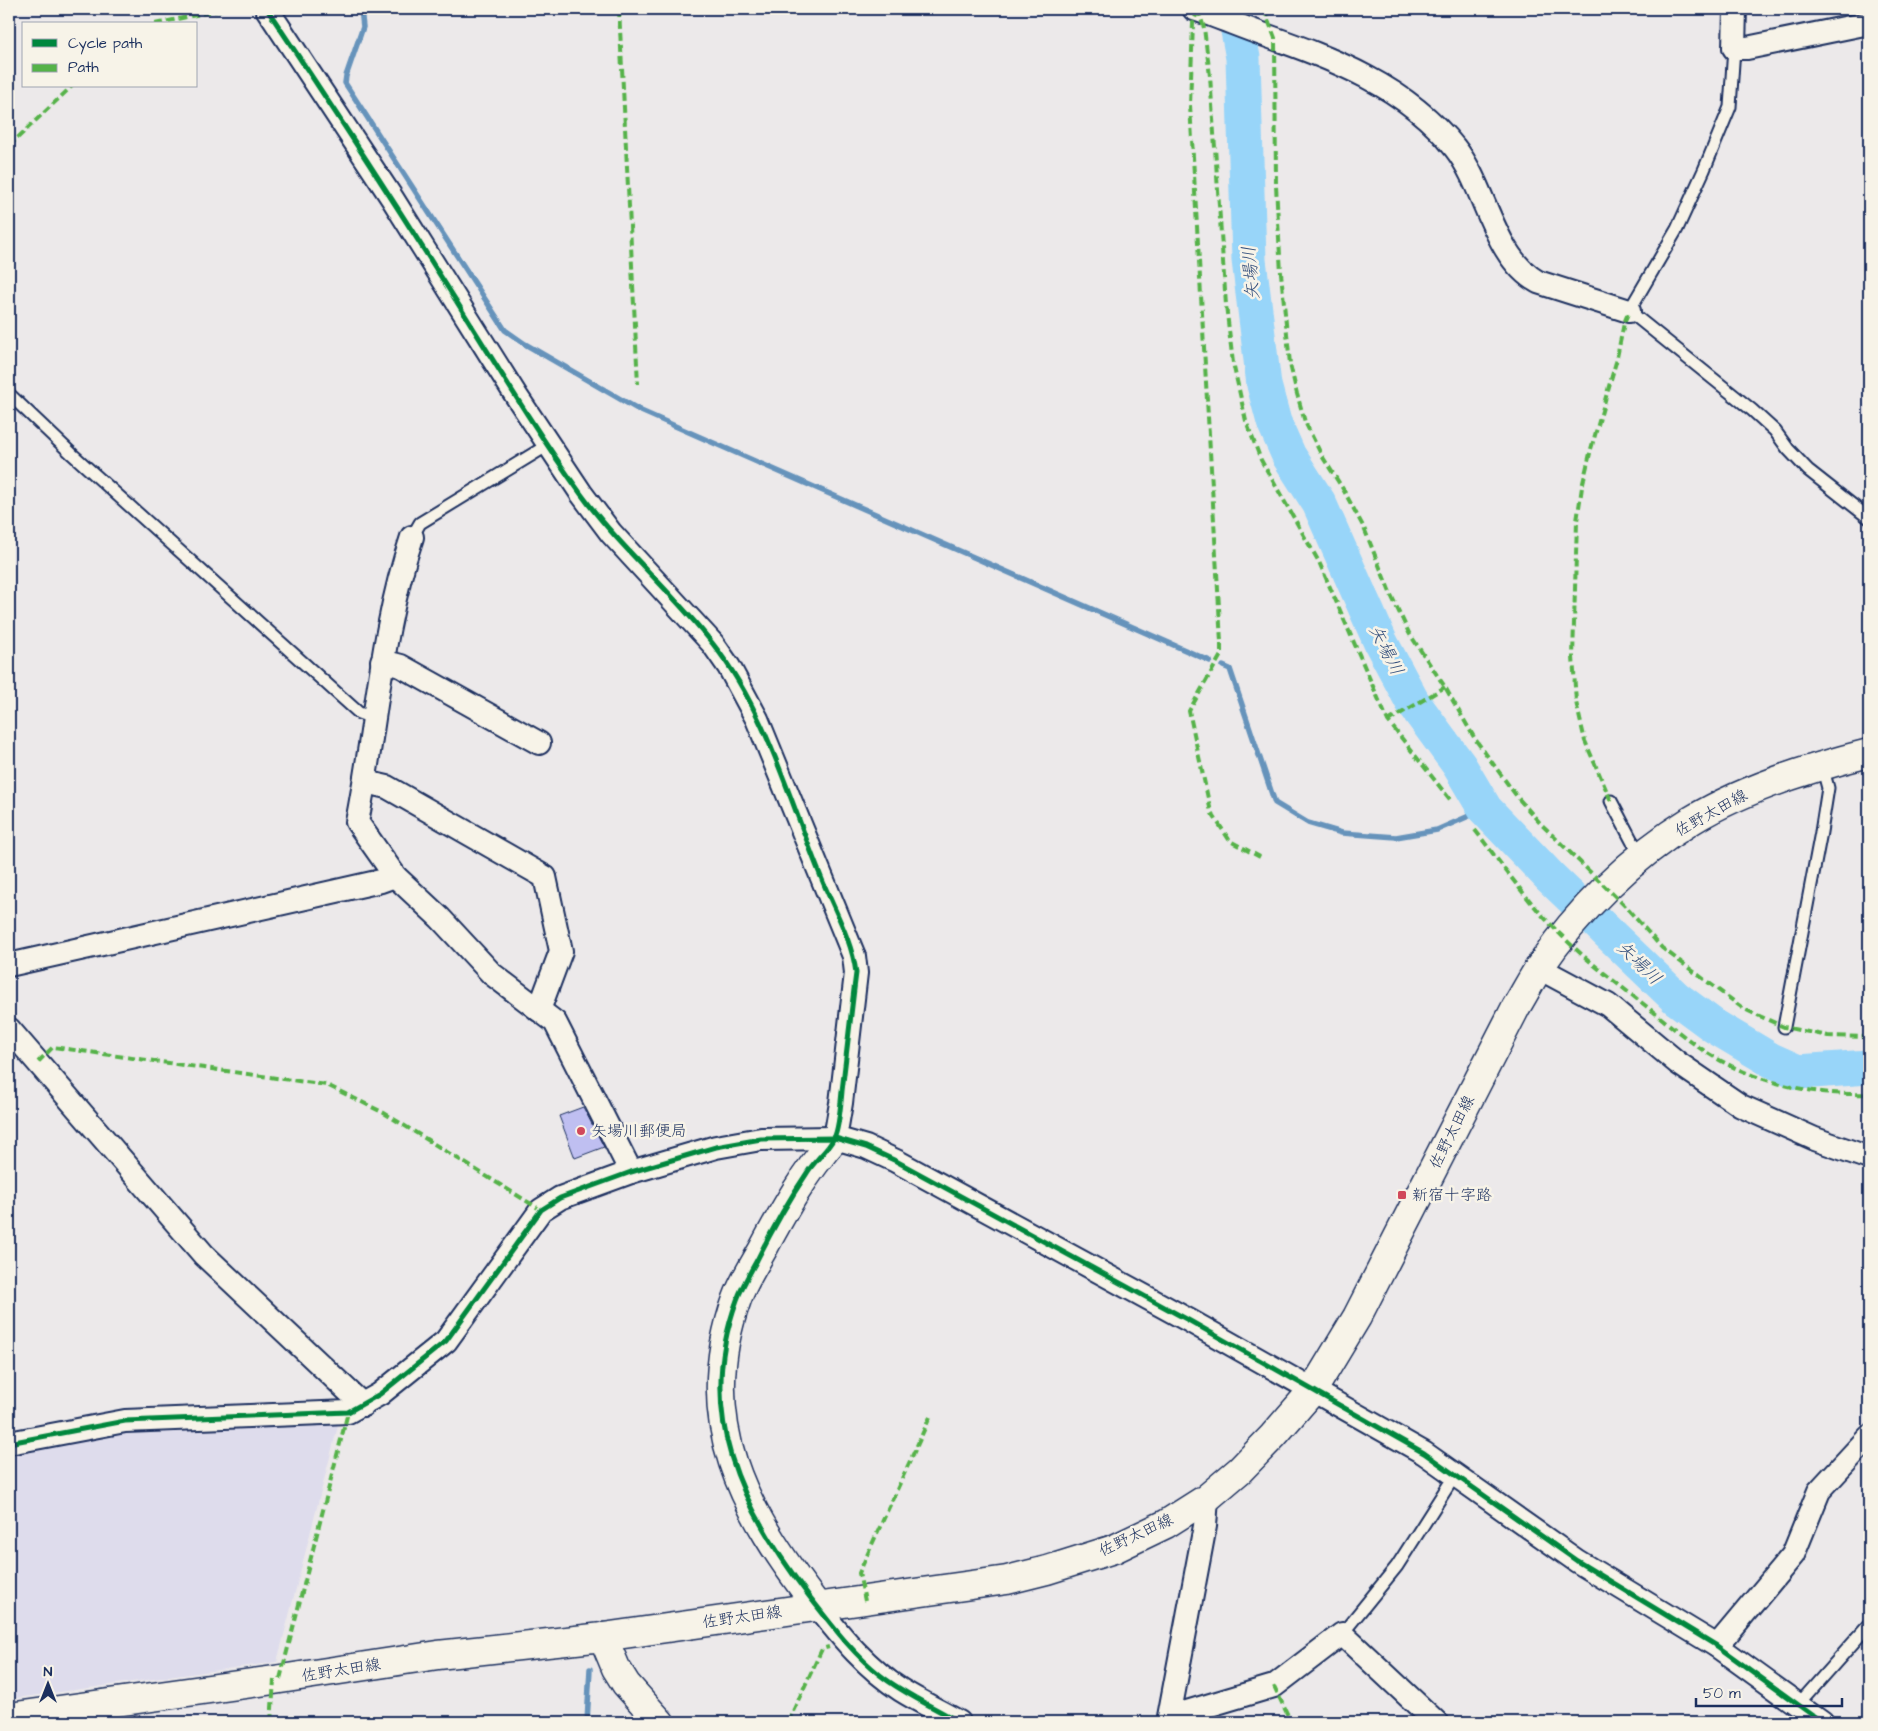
<svg xmlns="http://www.w3.org/2000/svg" width="1878" height="1731" viewBox="0 0 1878 1731" font-family="'Architects Daughter','Klee One',sans-serif">
<rect width="100%" height="100%" fill="#ece9ea"/>
<filter id="ink" filterUnits="userSpaceOnUse"><feTurbulence type="fractalNoise" baseFrequency=".02" numOctaves="2"/><feDisplacementMap in="SourceGraphic" scale="10" xChannelSelector="R" yChannelSelector="G"/><feConvolveMatrix kernelMatrix="1 2 1 2 8 2 1 2 1" color-interpolation-filters="sRGB"/></filter>
<g filter="url(#ink)">
<path fill="#dedcec" d="M 340,1418 L 277,1662 L 9,1699 L 9,1453 L 127,1432 Z"/>
<g fill="none" stroke-linecap="round" stroke-linejoin="round">
<g stroke="#6693bb" stroke-width="5.5">
<path d="M 361,9 L 363,27 L 346,76 L 345,83 L 505,330 L 525,344 L 641,411 L 1210,661"/>
<path d="M 1223,666 L 1230,669 L 1275,803 L 1308,823 L 1342,833 L 1396,837 L 1437,830 L 1485,809"/>
<path d="M 587,1722 L 590,1669"/>
</g>
<path stroke="#98d5f9" stroke-width="35" d="M 1234,9 L 1243,58 L 1249,260 L 1264,385 L 1274,422 L 1289,456 L 1319,503 L 1380,641 L 1412,701 L 1459,765 L 1485,809 L 1550,877 L 1676,998 L 1714,1026 L 1771,1060 L 1798,1072 L 1869,1067"/>
</g>
<path fill="#bfbff1" stroke="#1b2f5e" d="M 583,1107 L 604,1147 L 575,1158 L 559,1116 Z"/>
<g fill="none" stroke-linecap="round" stroke-linejoin="round">
<defs>
<g id="service">
<path d="M 1734,48 L 1730,107 L 1704,170 L 1677,229 L 1629,311 L 1752,410 L 1775,431 L 1788,449 L 1808,470 L 1869,518"/>
<path d="M 9,394 L 72,454 L 359,713 L 373,718"/>
<path d="M 412,537 L 420,523 L 548,445"/>
<path d="M 1611,801 L 1632,841 L 1643,855"/>
<path d="M 1784,1027 L 1821,832 L 1828,788 L 1822,766"/>
<path d="M 1342,1634 L 1397,1566 L 1455,1475"/>
<path d="M 1798,1705 L 1868,1626 L 1869,1627"/>
</g>
<g id="minor">
<path d="M 267,9 L 392,198 L 517,397 L 581,493 L 611,533 L 713,644 L 729,667 L 757,719 L 854,956 L 856,973 L 841,1103 L 835,1138"/>
<path d="M 1194,9 C 1216,16 1239,26 1262,34 C 1333,59 1406,86 1455,148 C 1486,187 1493,257 1538,282 L 1629,311"/>
<path d="M 1735,9 L 1734,48 L 1747,48 L 1869,23"/>
<path d="M 412,537 C 381,629 376,727 357,822 L 395,876 L 440,918 L 492,974 L 555,1022 L 631,1172"/>
<path d="M 382,661 L 401,666 L 539,743"/>
<path d="M 365,782 L 387,787 L 545,877 L 561,951 L 539,1010"/>
<path d="M 9,965 L 381,881 L 395,876"/>
<path d="M 1539,968 L 1608,1005 L 1678,1063 L 1741,1106 L 1815,1139 L 1869,1158"/>
<path d="M 9,1029 L 204,1255 L 363,1405"/>
<path d="M 9,1443 L 125,1421 L 348,1412 L 380,1394 L 446,1341 L 541,1210 L 560,1198 L 631,1172 L 716,1147 L 761,1139 L 835,1138 L 866,1147 L 896,1161 L 1190,1321 L 1424,1453 L 1577,1561 L 1717,1646 L 1822,1722"/>
<path d="M 817,1606 C 842,1638 867,1668 901,1690 C 920,1702 940,1711 959,1722"/>
<path d="M 1717,1646 L 1793,1555 L 1819,1491 L 1869,1437"/>
<path d="M 1170,1717 L 1274,1686 L 1342,1634 L 1436,1722"/>
<path d="M 1168,1722 L 1205,1526 L 1207,1498"/>
</g>
<g id="tertiary">
<path d="M 817,1606 C 744,1511 693,1421 737,1299 C 743,1282 754,1265 763,1249 C 785,1208 804,1174 835,1138"/>
<path d="M 603,1637 L 616,1668 L 626,1684 L 660,1722"/>
</g>
<path id="secondary" d="M 9,1717 L 274,1680 L 438,1655 L 603,1637 L 1007,1580 L 1047,1570 L 1114,1549 L 1166,1524 L 1207,1498 L 1240,1470 L 1273,1436 L 1313,1390 L 1357,1317 L 1516,1007 C 1524,994 1531,980 1539,968 C 1577,911 1633,856 1692,820 C 1745,788 1809,768 1869,753"/>
</defs>
<use href="#service" stroke="#1b2f5e" stroke-width="15"/>
<use href="#minor" stroke="#1b2f5e" stroke-width="26"/>
<use href="#tertiary" stroke="#1b2f5e" stroke-width="31"/>
<use href="#secondary" stroke="#1b2f5e" stroke-width="31"/>
<use href="#service" stroke="#f7f3e8" stroke-width="11"/>
<use href="#minor" stroke="#f7f3e8" stroke-width="22"/>
<use href="#tertiary" stroke="#f7f3e8" stroke-width="28"/>
<use href="#secondary" stroke="#f7f3e8" stroke-width="28"/>
<g stroke="#55b248" stroke-width="4" stroke-dasharray="8 4" stroke-linecap="butt">
<path d="M 619,9 L 638,384"/>
<path d="M 1198,9 L 1204,28 L 1210,76 L 1226,305 L 1233,363 L 1246,421 L 1261,460 L 1319,562 L 1388,721 L 1452,802"/>
<path d="M 1264,9 L 1275,38 L 1276,186 L 1281,273 L 1290,364 L 1297,394 L 1305,422 L 1322,456 L 1343,489 L 1364,528 L 1391,595 L 1409,633 L 1445,687 L 1475,739 L 1518,798 L 1540,823 L 1625,906 L 1662,948 L 1744,1009 L 1784,1027 L 1828,1036 L 1869,1037"/>
<path d="M 1198,10 L 1193,23 L 1190,105 L 1221,642 L 1221,655 L 1189,711 L 1211,812 L 1230,841 L 1260,857"/>
<path d="M 155,24 L 223,9"/>
<path d="M 9,146 L 72,86"/>
<path d="M 1388,721 L 1445,687"/>
<path d="M 1611,801 L 1585,741 L 1576,702 L 1573,657 L 1577,521 L 1582,487 L 1591,449 L 1616,362 L 1624,323 L 1629,311"/>
<path d="M 1475,830 C 1503,866 1529,904 1562,936 C 1587,961 1618,984 1646,1006 C 1664,1020 1681,1035 1700,1048 C 1748,1081 1811,1096 1869,1094"/>
<path d="M 38,1062 L 53,1047 L 327,1085 L 384,1113 L 541,1210"/>
<path d="M 865,1601 L 859,1573 L 930,1417"/>
<path d="M 280,1679 L 348,1412"/>
<path d="M 1274,1686 L 1291,1722"/>
<path d="M 271,1722 L 274,1680"/>
<path d="M 788,1722 L 822,1649 L 829,1647"/>
</g>
<defs>
<g id="cycleway">
<path d="M 267,9 C 325,96 383,184 438,272 C 485,346 530,423 581,494 C 620,548 672,591 713,644 C 766,711 789,799 821,877 C 833,908 852,939 856,973 C 851,1012 847,1051 842,1091 C 841,1102 839,1129 834,1138 C 828,1150 814,1161 807,1173 C 788,1201 772,1230 757,1260 C 750,1273 742,1286 737,1300 C 695,1414 740,1506 809,1596 C 831,1624 852,1653 880,1675 C 904,1694 932,1706 959,1722"/>
<path d="M 9,1443 L 125,1421 L 348,1412 L 380,1394 L 446,1341 L 541,1210 L 560,1198 L 631,1172 L 716,1147 L 761,1139 L 835,1138 L 866,1147 L 896,1161 L 1190,1321 L 1424,1453 L 1577,1561 L 1717,1646 L 1822,1722"/>
</g>
</defs>
<use href="#cycleway" stroke="#f7f3e8" stroke-width="8"/>
<use href="#cycleway" stroke="#00873e" stroke-width="5"/>
</g>
</g>
<g fill="#d1495b" stroke="#f7f3e8" stroke-width="2">
<circle cx="581" cy="1131" r="5"/>
<rect x="1397" y="1190" width="10" height="10" rx="2.5"/>
</g>
<g text-anchor="middle" dominant-baseline="central" stroke-width="5" stroke-linejoin="round" paint-order="stroke">
<g font-size="16" fill="#1b2f5e" stroke="#f7f3e8">
<text transform="translate(1711 813) rotate(-29)">佐野太田線</text>
<text transform="translate(1452 1132) rotate(-63)">佐野太田線</text>
<text transform="translate(1136 1535) rotate(-25)">佐野太田線</text>
<text transform="translate(742 1617) rotate(-8)">佐野太田線</text>
<text transform="translate(341 1670) rotate(-9)">佐野太田線</text>
</g>
<g font-size="16" fill="#1b2f5e" stroke="#f7f3e8" text-anchor="start">
<text x="591" y="1131">矢場川郵便局</text>
<text x="1412" y="1195">新宿十字路</text>
</g>
<g font-size="18" font-style="italic" fill="#34507d" stroke="#f7f3e8">
<text transform="translate(1251 273) rotate(-95)">矢場川</text>
<text transform="translate(1386 650) rotate(63)">矢場川</text>
<text transform="translate(1639 963) rotate(44)">矢場川</text>
</g>
</g>
<rect width="1878" height="1731" fill="none" stroke="#f7f3e8" stroke-width="30"/>
<rect x="15" y="15" width="1848" height="1701" fill="none" stroke="#1b2f5e" stroke-width="2" filter="url(#ink)"/>
<rect x="22" y="22" width="175" height="65" fill="#f7f3e8" stroke="#9fa5b1"/>
<rect x="32" y="39" width="25" height="8" fill="#00873e" stroke="#9fa5b1"/>
<text x="68" y="48" font-size="15" fill="#1b2f5e">Cycle path</text>
<rect x="32" y="64" width="25" height="8" fill="#55b248" stroke="#9fa5b1"/>
<text x="68" y="72" font-size="15" fill="#1b2f5e">Path</text>
<g transform="translate(48 1684)" stroke="#f7f3e8" stroke-width="4" paint-order="stroke">
<path d="M0-4L9 19L0 12L-9 19Z" fill="#1b2f5e"/>
<text y="-8" font-size="14" font-weight="bold" text-anchor="middle" fill="#1b2f5e">N</text>
</g>
<path d="M1696 1698v8h146v-8" fill="none" stroke="#1b2f5e" stroke-width="2.5"/>
<text x="1703" y="1698" font-size="15" fill="#1b2f5e" stroke="#f7f3e8" stroke-width="4" paint-order="stroke">50 m</text>
</svg>
